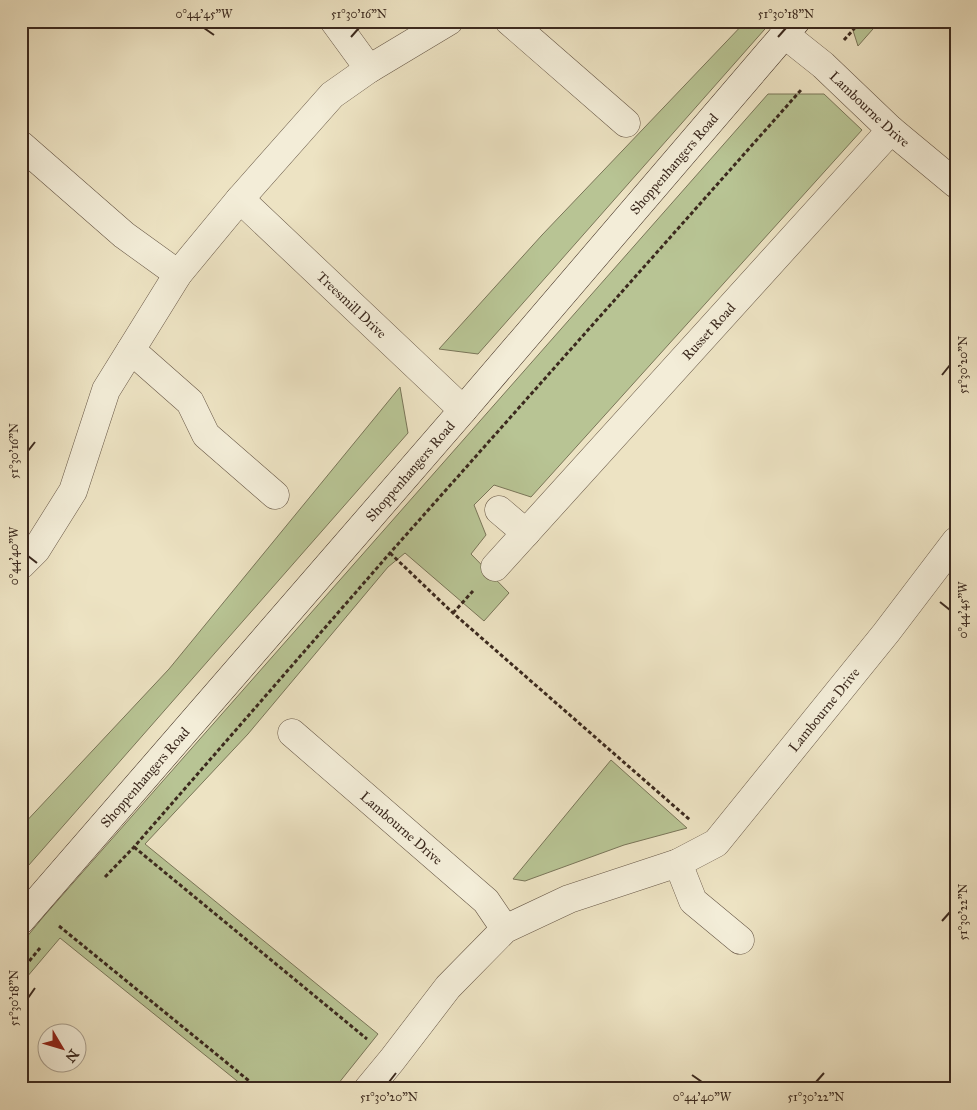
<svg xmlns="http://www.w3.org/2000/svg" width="977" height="1110" viewBox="0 0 977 1110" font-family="'IM FELL Great Primer',serif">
<rect width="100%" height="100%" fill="#ede3c3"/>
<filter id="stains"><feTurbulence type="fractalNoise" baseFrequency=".004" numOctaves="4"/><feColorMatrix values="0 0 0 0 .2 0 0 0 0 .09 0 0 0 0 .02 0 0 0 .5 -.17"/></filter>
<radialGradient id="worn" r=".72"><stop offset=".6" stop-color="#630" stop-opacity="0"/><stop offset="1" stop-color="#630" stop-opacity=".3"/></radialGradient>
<g fill="#b8c494" stroke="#7a7659">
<path d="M 746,21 L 772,21 L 478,354 L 439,349 L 542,235 Z"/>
<path d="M 850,21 L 880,21 L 858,46 Z"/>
<path d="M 768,94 L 824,94 L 862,130 L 531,497 L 494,485 L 474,505 L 486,535 L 471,554 L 509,593 L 484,621 L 405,553 L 388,567 L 248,734 L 145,844 L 378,1034 L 334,1089 L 247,1089 L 60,938 L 21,984 L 21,944 L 44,916 Z"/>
<path d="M 400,387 L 408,433 L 21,874 L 21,827 L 169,669 Z"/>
<path d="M 611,760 L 687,828 L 624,845 L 525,881 L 513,879 Z"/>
</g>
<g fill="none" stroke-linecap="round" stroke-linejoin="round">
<defs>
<g id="street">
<path d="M 334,21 L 369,69"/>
<path d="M 509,21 L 626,123"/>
<path id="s1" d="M 784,34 L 823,65 L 891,130 L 956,184"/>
<path d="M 21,145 L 124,235 L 178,274"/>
<path id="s2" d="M 240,199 L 463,410"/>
<path d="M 131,350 L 190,402 L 206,435 L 275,495"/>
<path d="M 499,510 L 526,533"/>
<path d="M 21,565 L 36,550 L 73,491 L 106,390 L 178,274 L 240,199 L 332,95 L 369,69 L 449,21"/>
<path id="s3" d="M 495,567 L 891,130"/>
<path id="s4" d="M 292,733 L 486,901 L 505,929"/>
<path d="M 678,863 L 693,901 L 740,940"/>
<path id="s5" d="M 368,1089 L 392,1060 L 448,987 L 505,929 L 569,899 L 678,863 L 716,843 L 886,633 L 956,541"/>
</g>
<g id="secondary">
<path id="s6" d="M 21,920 L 463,410 L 796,21"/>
</g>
</defs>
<use href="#street" stroke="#685847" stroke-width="29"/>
<use href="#secondary" stroke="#3b291e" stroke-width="29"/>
<g stroke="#3b291e" stroke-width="3" stroke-dasharray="4 2.5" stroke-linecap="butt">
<path d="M 844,40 L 861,21"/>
<path d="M 390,553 L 453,613 L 690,820"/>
<path d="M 453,613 L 473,591"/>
<path d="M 134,847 L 367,1039"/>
<path d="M 105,877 L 134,847 L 390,553 L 801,90"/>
<path d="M 59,926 L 259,1089"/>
<path d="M 21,971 L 40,948"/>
</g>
<use href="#street" stroke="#f3edd8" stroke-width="28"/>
<use href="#secondary" stroke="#f3edd8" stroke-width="28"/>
</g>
<path fill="none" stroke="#3b291e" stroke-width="2" d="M 204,28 L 214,35M 351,37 L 359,28M 778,37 L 786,28M 942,375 L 950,365M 28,451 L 35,442M 28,556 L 37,563M 940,602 L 950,610M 942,921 L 950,912M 28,998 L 35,988M 692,1075 L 702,1082M 389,1082 L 396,1073M 816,1082 L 824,1073"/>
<g text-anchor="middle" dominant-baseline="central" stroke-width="4" stroke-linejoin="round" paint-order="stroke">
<g font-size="14" fill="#3b291e" stroke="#f3edd8">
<text stroke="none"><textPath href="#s1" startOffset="114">Lambourne Drive</textPath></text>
<text stroke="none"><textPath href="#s6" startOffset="999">Shoppenhangers Road</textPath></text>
<text stroke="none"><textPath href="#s2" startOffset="154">Treesmill Drive</textPath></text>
<text stroke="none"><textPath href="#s3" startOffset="318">Russet Road</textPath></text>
<text stroke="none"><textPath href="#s6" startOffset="594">Shoppenhangers Road</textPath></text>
<text stroke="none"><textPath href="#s5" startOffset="611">Lambourne Drive</textPath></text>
<text stroke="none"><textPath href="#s6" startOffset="189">Shoppenhangers Road</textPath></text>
<text stroke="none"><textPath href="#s4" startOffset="145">Lambourne Drive</textPath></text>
</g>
</g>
<rect width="977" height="1110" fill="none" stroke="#ede3c3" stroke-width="55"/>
<g transform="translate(62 1048) rotate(128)"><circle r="24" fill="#f3edd8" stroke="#a99f8e"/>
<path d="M0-4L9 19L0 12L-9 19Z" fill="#8f2418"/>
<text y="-8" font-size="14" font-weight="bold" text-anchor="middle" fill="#3b291e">N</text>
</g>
<rect x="28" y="28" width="922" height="1054" fill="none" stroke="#3b291e" stroke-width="2"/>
<g font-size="12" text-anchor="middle" fill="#3b291e">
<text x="204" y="18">0°44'45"W</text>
<text x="359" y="18">51°30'16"N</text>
<text x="786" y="18">51°30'18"N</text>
<text transform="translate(963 365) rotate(-90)" y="4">51°30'20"N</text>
<text transform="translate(14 451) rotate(-90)" y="4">51°30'16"N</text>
<text transform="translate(14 556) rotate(-90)" y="4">0°44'40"W</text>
<text transform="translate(963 610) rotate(-90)" y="4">0°44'45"W</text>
<text transform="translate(963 912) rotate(-90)" y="4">51°30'22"N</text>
<text transform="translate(14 998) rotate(-90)" y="4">51°30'18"N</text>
<text x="389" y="1101">51°30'20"N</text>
<text x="702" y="1101">0°44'40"W</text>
<text x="816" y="1101">51°30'22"N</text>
</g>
<rect width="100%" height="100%" filter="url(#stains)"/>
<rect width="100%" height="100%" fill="url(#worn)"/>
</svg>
